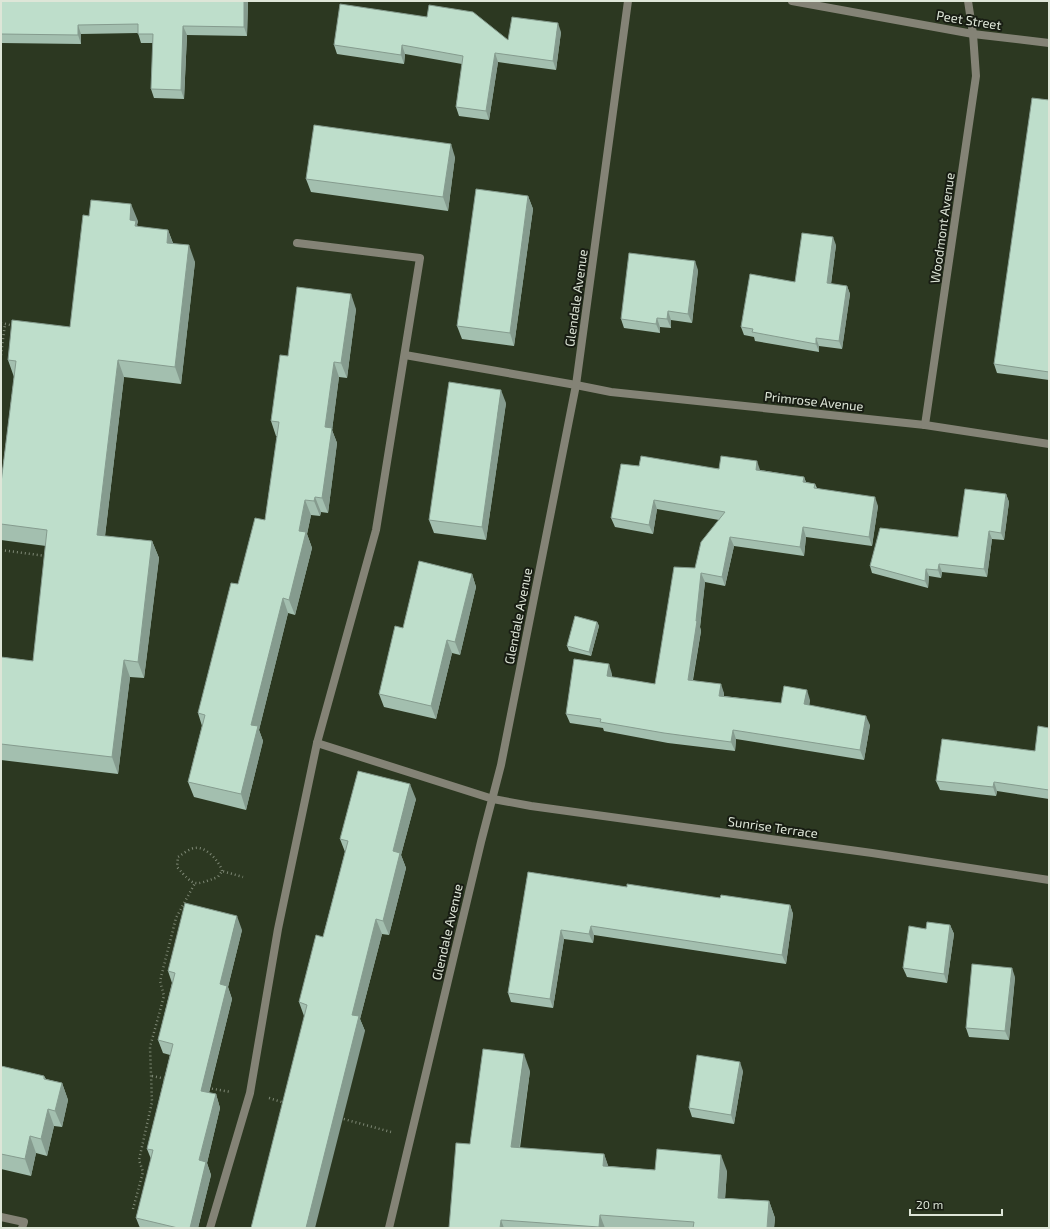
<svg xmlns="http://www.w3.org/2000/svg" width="1050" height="1229" viewBox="0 0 1050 1229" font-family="'Exo 2',sans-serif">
<rect width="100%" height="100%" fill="#2c3821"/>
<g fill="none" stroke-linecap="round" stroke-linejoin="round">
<g stroke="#7f8976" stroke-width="2.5" stroke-dasharray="1 3" stroke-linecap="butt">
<path d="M 1,323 L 15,326"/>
<path d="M 1,355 L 5,324"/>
<path d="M 1,550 L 46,556"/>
<path d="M 222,871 C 220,862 206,846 195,848 C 190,848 183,854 178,857 L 177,867 C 195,887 193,886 218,877 L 222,871 L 243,877"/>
<path d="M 152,1076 L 166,1079"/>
<path d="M 208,1088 L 231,1092"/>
<path d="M 269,1098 L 285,1103"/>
<path d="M 340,1118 L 391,1132"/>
<path d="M 133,1209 L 143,1172 L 139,1160 L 152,1102 L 150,1047 L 164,996 L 160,981 L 176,918 L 195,883"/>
</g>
<g stroke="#848376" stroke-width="8">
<path d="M 968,1 L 973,34"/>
<path d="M 297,243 L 420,258 L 376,530 L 317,743 L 493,799"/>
<path d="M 405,355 L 576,385"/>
<path d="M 1,1217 L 24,1222 L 22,1228"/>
<path d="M 210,1228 L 250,1093 L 278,929 L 317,743"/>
</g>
<g stroke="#848376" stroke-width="8">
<path d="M 792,1 L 973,34 L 1049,43"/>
<path d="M 576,385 L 611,392 L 925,425 L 1049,444"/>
<path d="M 925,425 L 976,76 L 973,34"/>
<path d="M 493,799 L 531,806 L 872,853 L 1049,880"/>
<path d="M 389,1228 L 481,842 L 501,765 L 576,385 L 628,1"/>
</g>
</g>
<g fill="#a3bfaf">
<path d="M 1,1 L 248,1 L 247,36 L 187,35 L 184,99 L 154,98 L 151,89 L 153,43 L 141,43 L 138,33 L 81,34 L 81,44 L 1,43 Z"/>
<path d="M 561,32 L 556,70 L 498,62 L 489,120 L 459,116 L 456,107 L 462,64 L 405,54 L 404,64 L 337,54 L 334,45 L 508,40 Z"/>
<path d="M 1049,100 L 1049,380 L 997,373 L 994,364 Z"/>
<path d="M 455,157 L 448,211 L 311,192 L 306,179 Z"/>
<path d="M 528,196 L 533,209 L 514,346 L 462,339 L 457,326 Z"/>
<path d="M 89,216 L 138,221 L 137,225 L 138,227 L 168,230 L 173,243 L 195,262 L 181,384 L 124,377 L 105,536 L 152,541 L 159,558 L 144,678 L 130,677 L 118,774 L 1,760 L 1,657 L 33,661 L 46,546 L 1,540 L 1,483 L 14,377 L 8,360 L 70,327 Z"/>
<path d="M 836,245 L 831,284 L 847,286 L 850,294 L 842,349 L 819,346 L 819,352 L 755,341 L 754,337 L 744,335 L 741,327 L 795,282 Z"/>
<path d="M 698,270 L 692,323 L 671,320 L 671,328 L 660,327 L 660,333 L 624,328 L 621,319 Z"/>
<path d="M 356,309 L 347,378 L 339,377 L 332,430 L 337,443 L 328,513 L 321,512 L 320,516 L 311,515 L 307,534 L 312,548 L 295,615 L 288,613 L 259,730 L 263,741 L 246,810 L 194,797 L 188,782 L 202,726 L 198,713 L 238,584 L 265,520 L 277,436 L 276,436 L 271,421 L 288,356 Z"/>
<path d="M 506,403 L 486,540 L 434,533 L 429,520 Z"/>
<path d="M 639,466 L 760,470 L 804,477 L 806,482 L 815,484 L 817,488 L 878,506 L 872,546 L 806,537 L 804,556 L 734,546 L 725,586 L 705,582 L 700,627 L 701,631 L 693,680 L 724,693 L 724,696 L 781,703 L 810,700 L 809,705 L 870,725 L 864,760 L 736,739 L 735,751 L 668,743 L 604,731 L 603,728 L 570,723 L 566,714 L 612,674 L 612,677 L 655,684 L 695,568 L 719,520 L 657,509 L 653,534 L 615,527 L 611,518 Z"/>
<path d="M 1006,494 L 1009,502 L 1004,540 L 992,539 L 987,577 L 942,572 L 941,578 L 929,576 L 928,588 L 872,573 L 870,566 L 958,537 Z"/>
<path d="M 472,574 L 476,587 L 460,655 L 452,653 L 436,719 L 384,707 L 379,694 L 403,628 Z"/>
<path d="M 597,622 L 599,626 L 591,656 L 569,651 L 567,646 Z"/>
<path d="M 1049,728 L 1049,799 L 997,791 L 996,796 L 940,790 L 936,781 L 1035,751 Z"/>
<path d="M 416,799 L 401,855 L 406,868 L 389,935 L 382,934 L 360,1019 L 365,1031 L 304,1016 L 299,1002 L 323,937 L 345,852 L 340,839 Z"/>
<path d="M 528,872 L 627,887 L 720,898 L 790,905 L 793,914 L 786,964 L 594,935 L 593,943 L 564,939 L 553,1008 L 511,1002 L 508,993 Z"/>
<path d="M 950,925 L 954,934 L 947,983 L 907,977 L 903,968 L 926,929 Z"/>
<path d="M 242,930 L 228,987 L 232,999 L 209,1093 L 216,1094 L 220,1108 L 207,1163 L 211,1175 L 198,1228 L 140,1228 L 136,1218 L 151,1159 L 147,1149 L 170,1055 L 163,1053 L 158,1040 L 172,983 L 168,971 Z"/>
<path d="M 1015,977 L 1009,1040 L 969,1037 L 966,1028 Z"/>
<path d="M 1,1066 L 44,1076 L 46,1079 L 62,1083 L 68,1100 L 62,1127 L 54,1126 L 47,1156 L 36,1153 L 31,1176 L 1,1169 Z"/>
<path d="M 530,1071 L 520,1148 L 604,1154 L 608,1166 L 655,1170 L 727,1171 L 725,1198 L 769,1201 L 775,1218 L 774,1228 L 449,1228 L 470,1144 Z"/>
<path d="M 743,1071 L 734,1124 L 692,1117 L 689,1108 Z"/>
</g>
<g fill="#859b8e">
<path d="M 244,1 L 248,1 L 247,36 L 244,27 Z"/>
<path d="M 558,23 L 561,32 L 556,70 L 553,61 Z"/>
<path d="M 78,25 L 81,34 L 81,44 L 78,35 Z"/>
<path d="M 183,26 L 187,35 L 184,99 L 181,90 Z"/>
<path d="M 402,45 L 405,54 L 404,64 L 401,55 Z"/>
<path d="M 495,53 L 498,62 L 489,120 L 486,111 Z"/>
<path d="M 451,144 L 455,157 L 448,211 L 443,197 Z"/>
<path d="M 528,196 L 533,209 L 514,346 L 510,333 Z"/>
<path d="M 131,204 L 138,221 L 137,225 L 142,238 L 130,220 Z"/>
<path d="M 168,230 L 174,247 L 167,243 Z"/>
<path d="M 833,237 L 836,245 L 830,291 L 827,283 Z"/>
<path d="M 189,245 L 195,262 L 181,384 L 175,367 Z"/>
<path d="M 695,261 L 698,270 L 692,323 L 688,314 Z"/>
<path d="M 847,286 L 850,294 L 842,349 L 839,341 Z"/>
<path d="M 351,294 L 356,309 L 347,378 L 341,363 Z"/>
<path d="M 668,311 L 671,320 L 671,328 L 667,319 Z"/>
<path d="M 657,318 L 660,327 L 660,333 L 656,324 Z"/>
<path d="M 816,338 L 819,346 L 819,352 L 816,344 Z"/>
<path d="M 118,360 L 124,377 L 103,552 L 97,535 Z"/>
<path d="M 334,362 L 339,377 L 332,430 L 337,443 L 328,513 L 322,498 L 325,427 Z"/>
<path d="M 501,390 L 506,403 L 486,540 L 482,527 Z"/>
<path d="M 757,461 L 760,470 L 759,479 L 756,470 Z"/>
<path d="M 804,477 L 807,486 L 803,482 Z"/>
<path d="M 1006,494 L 1009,502 L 1004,540 L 1001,533 Z"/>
<path d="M 315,497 L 321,512 L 320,516 L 314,501 Z"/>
<path d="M 875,497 L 878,506 L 872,546 L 869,537 Z"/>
<path d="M 305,500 L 311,515 L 307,534 L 312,548 L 295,615 L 289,600 L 299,531 Z"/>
<path d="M 654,500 L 657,509 L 653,534 L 649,525 Z"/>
<path d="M 803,527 L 806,537 L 804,556 L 800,547 Z"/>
<path d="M 989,531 L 992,539 L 987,577 L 984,569 Z"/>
<path d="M 730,537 L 734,546 L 725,586 L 722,577 Z"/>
<path d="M 152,541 L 159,558 L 144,678 L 138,662 Z"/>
<path d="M 939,564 L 942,572 L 941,578 L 938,570 Z"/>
<path d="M 926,569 L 929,576 L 928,588 L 925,581 Z"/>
<path d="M 701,573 L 705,582 L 700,627 L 701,631 L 691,689 L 688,680 L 696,621 Z"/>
<path d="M 472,574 L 476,587 L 460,655 L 455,642 Z"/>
<path d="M 283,598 L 288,613 L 259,730 L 263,741 L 246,810 L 241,794 L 251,725 Z"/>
<path d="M 597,622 L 599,626 L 591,656 L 589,652 Z"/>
<path d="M 447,640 L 452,653 L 436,719 L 431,706 Z"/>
<path d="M 124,660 L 130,677 L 118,774 L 112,757 Z"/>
<path d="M 609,664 L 612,674 L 610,686 L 607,676 Z"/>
<path d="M 721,684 L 724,693 L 723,705 L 719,696 Z"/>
<path d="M 807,690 L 810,700 L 808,714 L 804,704 Z"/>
<path d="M 866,716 L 870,725 L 864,760 L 860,750 Z"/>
<path d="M 733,730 L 736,739 L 735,751 L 731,742 Z"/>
<path d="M 994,782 L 997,791 L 996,796 L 993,787 Z"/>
<path d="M 410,784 L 416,799 L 401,855 L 406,868 L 389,935 L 383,921 L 393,851 Z"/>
<path d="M 790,905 L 793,914 L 786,964 L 782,955 Z"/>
<path d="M 237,916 L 242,930 L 228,987 L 232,999 L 206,1104 L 201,1091 L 220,984 Z"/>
<path d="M 376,919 L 382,934 L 360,1019 L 365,1031 L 315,1228 L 306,1228 L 352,1015 Z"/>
<path d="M 950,925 L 954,934 L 947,983 L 944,974 Z"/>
<path d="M 591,926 L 594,935 L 593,943 L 589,934 Z"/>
<path d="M 561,930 L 564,939 L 553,1008 L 550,999 Z"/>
<path d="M 1012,968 L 1015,977 L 1009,1040 L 1005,1031 Z"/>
<path d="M 524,1054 L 530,1071 L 517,1164 L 511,1147 Z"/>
<path d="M 740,1062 L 743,1071 L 734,1124 L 731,1115 Z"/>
<path d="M 62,1083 L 68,1100 L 62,1127 L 55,1111 Z"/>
<path d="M 216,1094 L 220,1108 L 207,1163 L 211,1175 L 198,1228 L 190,1228 L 199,1160 Z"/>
<path d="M 48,1109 L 54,1126 L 47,1156 L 41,1139 Z"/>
<path d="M 30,1136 L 36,1153 L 31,1176 L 25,1159 Z"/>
<path d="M 604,1154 L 610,1171 L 603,1166 Z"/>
<path d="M 721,1155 L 727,1171 L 724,1214 L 718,1198 Z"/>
<path d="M 769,1201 L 775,1218 L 774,1228 L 767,1228 Z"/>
<path d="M 600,1215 L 605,1228 L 599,1228 L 599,1227 Z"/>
<path d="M 501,1220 L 504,1228 L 500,1228 Z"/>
</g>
<g fill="#bedecb" stroke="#859b8e">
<path d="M 1,1 L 244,1 L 244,27 L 183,26 L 181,90 L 151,89 L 153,34 L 138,34 L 138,24 L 78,25 L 78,35 L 1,34 Z"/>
<path d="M 340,4 L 427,17 L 429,5 L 473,12 L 508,40 L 512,17 L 558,23 L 553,61 L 495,53 L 486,111 L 456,107 L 463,56 L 402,45 L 401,55 L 334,45 Z"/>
<path d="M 1032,98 L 1049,100 L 1049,372 L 994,364 Z"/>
<path d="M 314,125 L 451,144 L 443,197 L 306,179 Z"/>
<path d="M 476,189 L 528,196 L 510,333 L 457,326 Z"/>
<path d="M 91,200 L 131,204 L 130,220 L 136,221 L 135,226 L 168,230 L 167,243 L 189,245 L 175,367 L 118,360 L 97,535 L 152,541 L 138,662 L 124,660 L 112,757 L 1,744 L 1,657 L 33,661 L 47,530 L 1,524 L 1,483 L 16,361 L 8,360 L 12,320 L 70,327 L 83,215 L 89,216 Z"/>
<path d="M 802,233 L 833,237 L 827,283 L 847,286 L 839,341 L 816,338 L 816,344 L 752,332 L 753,329 L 741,327 L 750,274 L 795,282 Z"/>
<path d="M 629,253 L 695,261 L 688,314 L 668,311 L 667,319 L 657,318 L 656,324 L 621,319 Z"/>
<path d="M 297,287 L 351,294 L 341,363 L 334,362 L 325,427 L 332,428 L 322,498 L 315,497 L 314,501 L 305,500 L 299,531 L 306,532 L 289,600 L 283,598 L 251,725 L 258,726 L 241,794 L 188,782 L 205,715 L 198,713 L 231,583 L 238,584 L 255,518 L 265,520 L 279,422 L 271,421 L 280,355 L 288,356 Z"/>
<path d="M 449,382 L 501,390 L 482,527 L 429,520 Z"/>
<path d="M 641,456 L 719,469 L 721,456 L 757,461 L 756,470 L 804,477 L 803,482 L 815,484 L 814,488 L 875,497 L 869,537 L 803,527 L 800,547 L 730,537 L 722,577 L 701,573 L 696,621 L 697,621 L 688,680 L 721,684 L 719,696 L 781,703 L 784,686 L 807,690 L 804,704 L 866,716 L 860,750 L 733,730 L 731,742 L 664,733 L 600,722 L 601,719 L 566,714 L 574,659 L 609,664 L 607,676 L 655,684 L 674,567 L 695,568 L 701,542 L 725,512 L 654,500 L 649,525 L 611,518 L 621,464 L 639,466 Z"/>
<path d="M 965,489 L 1006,494 L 1001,533 L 989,531 L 984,569 L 939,564 L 938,570 L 926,569 L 925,581 L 870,566 L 880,528 L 958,537 Z"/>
<path d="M 419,561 L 472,574 L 455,642 L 447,640 L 431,706 L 379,694 L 395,626 L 403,628 Z"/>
<path d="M 575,616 L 597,622 L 589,652 L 567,646 Z"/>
<path d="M 1038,726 L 1049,728 L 1049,790 L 994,782 L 993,787 L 936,781 L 942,739 L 1035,751 Z"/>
<path d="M 358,771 L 410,784 L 393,851 L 400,853 L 383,921 L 376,919 L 352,1015 L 359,1016 L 306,1228 L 251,1228 L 307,1005 L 299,1002 L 316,935 L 323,937 L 348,841 L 340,839 Z"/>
<path d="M 528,872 L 627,887 L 627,884 L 720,898 L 721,895 L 790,905 L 782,955 L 591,926 L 589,934 L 561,930 L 550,999 L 508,993 Z"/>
<path d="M 185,903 L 237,916 L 220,984 L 227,986 L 201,1091 L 216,1094 L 199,1160 L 206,1162 L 190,1228 L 178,1228 L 136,1218 L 153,1150 L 147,1149 L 173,1044 L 158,1040 L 175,973 L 168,971 Z"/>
<path d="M 927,922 L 950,925 L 944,974 L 903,968 L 909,926 L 926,929 Z"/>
<path d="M 972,964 L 1012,968 L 1005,1031 L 966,1028 Z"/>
<path d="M 483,1049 L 524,1054 L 511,1147 L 604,1154 L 603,1166 L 655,1170 L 657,1149 L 721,1155 L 718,1198 L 769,1201 L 767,1228 L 693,1228 L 694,1222 L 600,1215 L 599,1227 L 501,1220 L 500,1228 L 449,1228 L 456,1143 L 470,1144 Z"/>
<path d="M 697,1055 L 740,1062 L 731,1115 L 689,1108 Z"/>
<path d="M 1,1066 L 44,1076 L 44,1079 L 62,1083 L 55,1111 L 48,1109 L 41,1139 L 30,1136 L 25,1159 L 1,1154 Z"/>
</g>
<g text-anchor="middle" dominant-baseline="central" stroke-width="4" stroke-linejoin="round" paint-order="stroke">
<g font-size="13" fill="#dee6d8" stroke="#181d13">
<text transform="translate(969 20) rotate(9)">Peet Street</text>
<text transform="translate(942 228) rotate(-82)">Woodmont Avenue</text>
<text transform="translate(576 298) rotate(-82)">Glendale Avenue</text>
<text transform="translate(814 401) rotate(6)">Primrose Avenue</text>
<text transform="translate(518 616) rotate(-79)">Glendale Avenue</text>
<text transform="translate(773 827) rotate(8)">Sunrise Terrace</text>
<text transform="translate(447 932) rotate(-77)">Glendale Avenue</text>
</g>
</g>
<rect width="1050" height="1229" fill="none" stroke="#dee6d8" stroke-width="4"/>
<path d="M910 1209v6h92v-6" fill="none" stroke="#dee6d8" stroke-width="2"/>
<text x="916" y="1209" font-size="12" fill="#dee6d8" stroke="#181d13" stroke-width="3" paint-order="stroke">20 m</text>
</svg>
